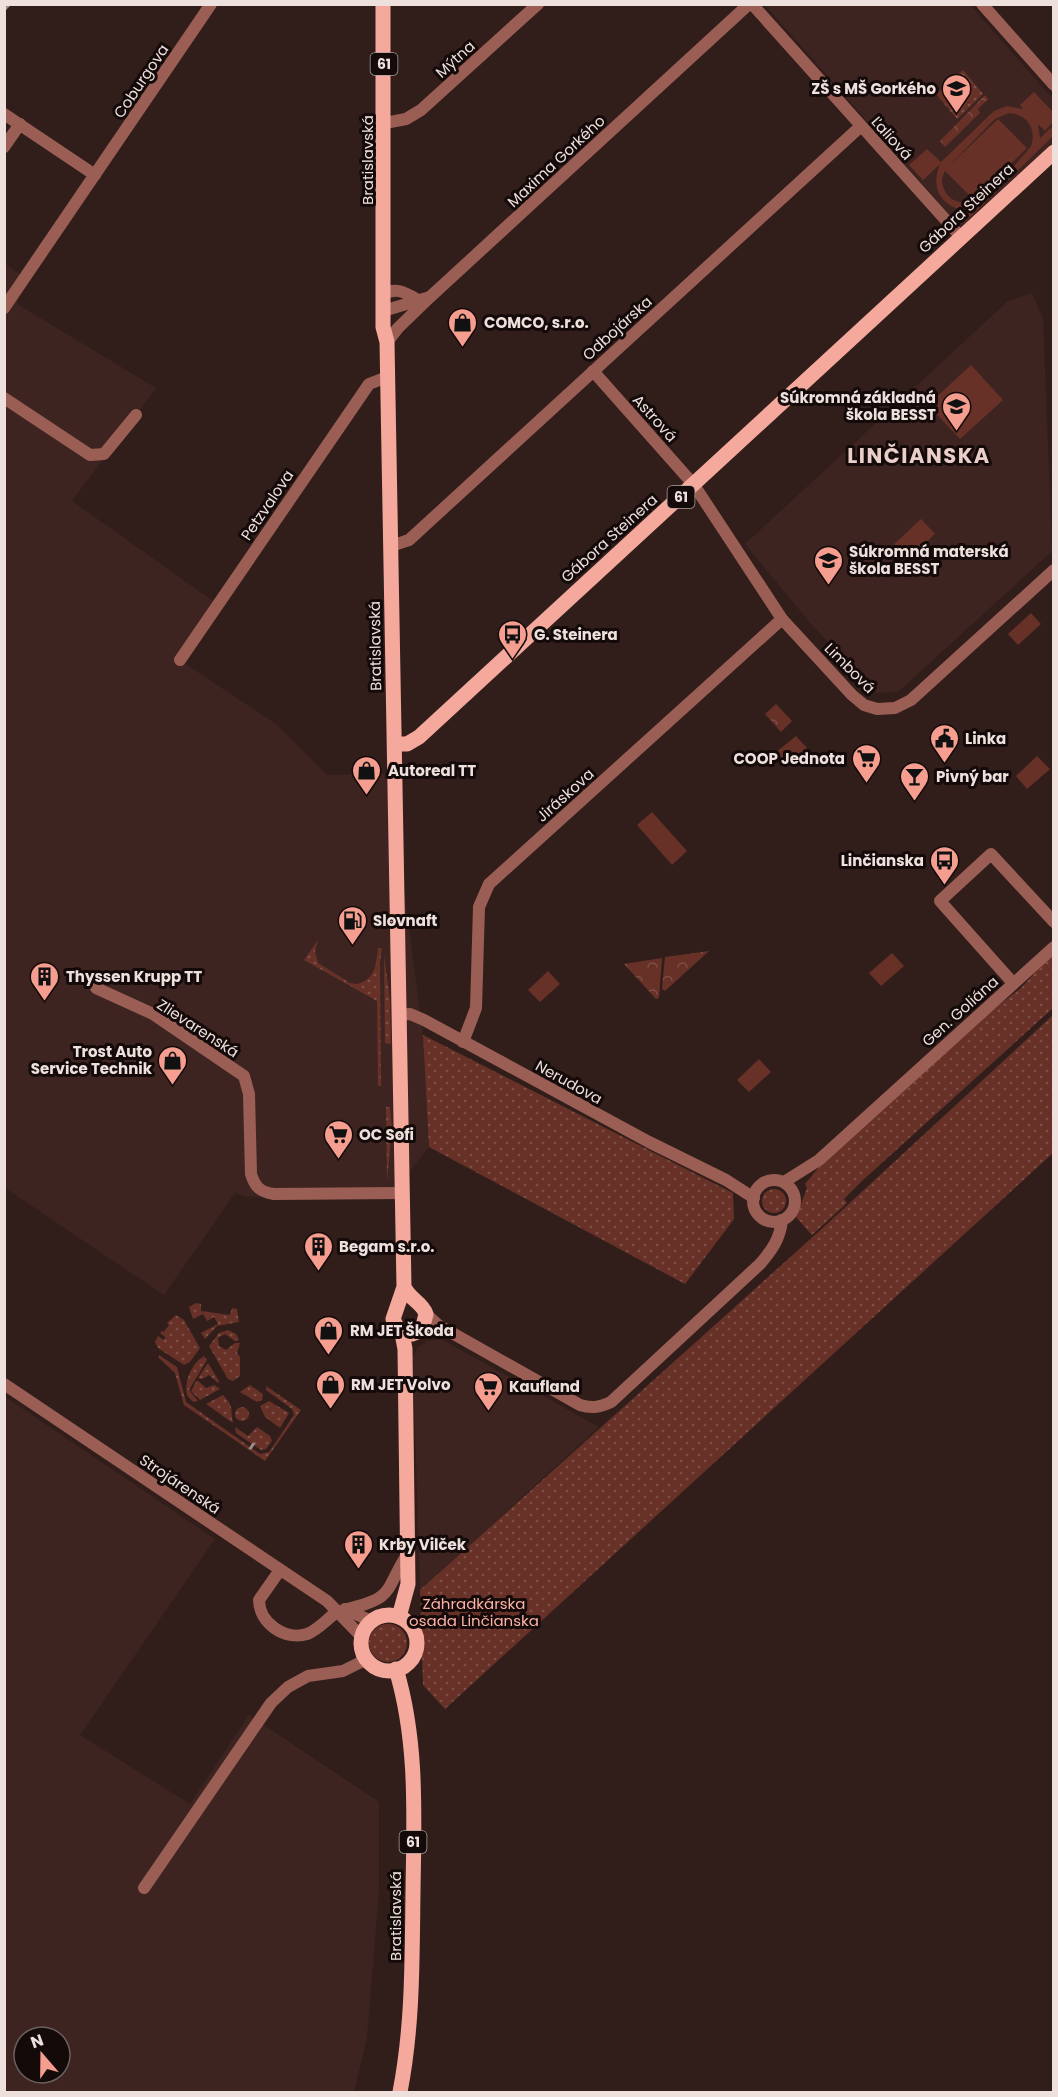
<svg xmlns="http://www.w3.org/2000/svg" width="1058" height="2097" viewBox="0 0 1058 2097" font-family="Poppins,sans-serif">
<defs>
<pattern id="grass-dots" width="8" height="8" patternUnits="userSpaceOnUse" patternTransform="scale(1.5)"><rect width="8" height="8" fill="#673128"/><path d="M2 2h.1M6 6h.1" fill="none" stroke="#7d4f47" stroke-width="1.8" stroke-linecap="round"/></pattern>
<pattern id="park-crowns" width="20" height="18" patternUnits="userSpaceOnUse" patternTransform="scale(1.5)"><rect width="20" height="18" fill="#673128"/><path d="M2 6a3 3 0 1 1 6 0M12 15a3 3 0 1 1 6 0" fill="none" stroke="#7d4f47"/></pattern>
</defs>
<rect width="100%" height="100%" fill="#311e1a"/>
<g fill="#3e2420" fill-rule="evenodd">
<path d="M 765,5 L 970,5 L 1053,99 L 1053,145 L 963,230 Z"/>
<path d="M 4,263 L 20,274 L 17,304 L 156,388 L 72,501 L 213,601 L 184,663 L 276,724 L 327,775 L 389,774 L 423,1035 L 429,1147 L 394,1191 L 246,1197 L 235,1193 L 164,1295 L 5,1188 Z"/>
<path d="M 1032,293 L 1043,319 L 1052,551 L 898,692 L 877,693 L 811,624 L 745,544 L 1008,301 Z"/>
<path d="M 441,1339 L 599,1427 L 420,1590 L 413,1358 L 417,1348 L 427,1341 Z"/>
<path d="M 4,1396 L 215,1539 L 80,1735 L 190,1804 L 249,1715 L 379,1802 L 379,1890 L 367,2038 L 354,2092 L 5,2092 ZM 24,2037 L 60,2037 L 60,2073 L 24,2073 Z"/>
</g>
<g fill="url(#grass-dots)">
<path d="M 963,70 L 983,94 L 957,119 L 936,94 Z"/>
<path d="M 318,940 L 315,951 L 318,963 L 350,983 L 357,984 C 376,979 376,964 378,948 L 382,948 L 380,963 L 381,1086 L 378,1086 L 377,1001 L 304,960 Z"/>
<path d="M 1053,953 L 1053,1008 L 863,1180 L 844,1199 L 847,1203 L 812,1235 L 796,1217 L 807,1188 L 805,1184 L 820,1166 L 982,1018 L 1021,988 Z"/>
<path d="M 384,955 L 390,1000 L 391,1044 L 385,1043 Z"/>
<path d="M 1053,1015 L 1053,1153 L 445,1709 L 423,1685 L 420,1590 L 826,1225 Z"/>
<path d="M 423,1035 L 733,1193 L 734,1219 L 685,1284 L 429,1147 Z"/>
<path d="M 386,1107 L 390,1107 L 392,1130 L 387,1180 Z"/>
<circle cx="774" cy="1201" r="12"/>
<path d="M 196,1303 L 201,1304 L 201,1311 L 230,1315 L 232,1308 L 237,1309 L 239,1322 L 217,1326 L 205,1339 L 201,1333 L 218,1324 L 214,1317 L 207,1321 L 203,1314 L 193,1319 L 189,1307 Z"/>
<path d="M 176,1315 L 184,1320 L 200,1348 L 190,1362 L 184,1365 L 158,1348 L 155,1342 L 158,1336 L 164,1340 L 165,1337 L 160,1333 L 162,1331 L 164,1332 L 169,1325 L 167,1323 Z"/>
<path d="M 228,1330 L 236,1334 L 239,1340 L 235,1341 L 225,1334 L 218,1338 L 219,1346 L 226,1350 L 235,1343 L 240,1343 L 237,1353 L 240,1357 L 240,1376 L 233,1381 L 228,1379 L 209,1346 L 219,1333 Z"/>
<path d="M 159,1355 L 177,1367 L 186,1402 L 260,1454 L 269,1452 L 294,1415 L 292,1409 L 266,1390 L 266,1386 L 301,1410 L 265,1461 L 184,1405 L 175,1373 L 158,1357 Z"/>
<path d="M 204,1356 L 207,1360 L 189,1390 L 198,1401 L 193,1402 L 187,1395 C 184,1381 192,1363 204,1356 Z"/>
<path d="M 208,1363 L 219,1381 L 218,1383 L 209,1375 L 202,1379 L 198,1378 Z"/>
<path d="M 197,1380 L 206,1388 L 214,1385 L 220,1389 L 200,1400 L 191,1391 Z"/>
<path d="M 250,1385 L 263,1394 L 262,1400 L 257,1402 L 240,1392 Z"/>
<path d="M 223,1395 C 234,1407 230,1406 233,1423 L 206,1404 Z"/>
<path d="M 269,1401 L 289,1413 L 280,1428 L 265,1417 L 260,1406 Z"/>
<circle cx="242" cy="1414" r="7"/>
<path d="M 235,1427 L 248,1436 L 257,1427 L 270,1436 L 272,1441 L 266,1449 L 261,1450 L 236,1433 Z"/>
<circle cx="388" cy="1643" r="19"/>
</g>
<g fill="url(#park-crowns)">
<path d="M 985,95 L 988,99 L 978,109 L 980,113 L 945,147 L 940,141 Z"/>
<path d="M 776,704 L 792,721 L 781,732 L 765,714 Z"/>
<path d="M 709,951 L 665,991 L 662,989 L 665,957 Z"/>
<path d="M 662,958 L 659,998 L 656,999 L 624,964 Z"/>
</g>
<g fill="#673128" fill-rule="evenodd">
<path d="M 1034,92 L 1053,112 L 1053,122 L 1045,131 L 1038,124 L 1040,138 L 1053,126 L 1053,136 L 964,223 L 959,218 L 966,211 C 941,206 930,188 940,164 L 923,180 L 909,165 L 927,149 L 941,162 L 994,111 L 1007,106 L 1023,109 L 1020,105 ZM 1009,113 C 1027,114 1037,129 1031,146 C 1024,156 986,197 975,201 C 964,205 952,202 946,193 C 941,185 941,178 945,171 L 974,200 L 1027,148 L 998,119 L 946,169 L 995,119 Z"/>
<path d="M 971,365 L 1003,400 L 960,439 L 928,405 Z"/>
<path d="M 921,519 L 935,534 L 904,563 L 890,548 Z"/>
<path d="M 1031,613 L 1041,624 L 1018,645 L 1008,634 Z"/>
<path d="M 796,736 L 807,748 L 786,766 L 775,753 Z"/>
<path d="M 1037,756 L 1050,769 L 1027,789 L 1016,776 Z"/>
<path d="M 652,812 L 687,851 L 672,865 L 637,825 Z"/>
<path d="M 892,953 L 904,966 L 881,986 L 869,973 Z"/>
<path d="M 548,971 L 560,984 L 540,1002 L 528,990 Z"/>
<path d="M 759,1059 L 771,1072 L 749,1092 L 737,1080 Z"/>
</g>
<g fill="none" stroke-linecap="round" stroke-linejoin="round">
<g stroke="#9b5e54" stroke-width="12">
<path d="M 752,4 L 961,237"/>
<path d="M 982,4 L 1054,85"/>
<path d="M 4,114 L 95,175"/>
<path d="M 385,123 L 406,119 L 421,110 L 538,4"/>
<path d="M 4,147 L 20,124"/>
<path d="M 383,295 C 396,286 406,293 418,300"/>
<path d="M 4,308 L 211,4"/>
<path d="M 383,311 L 430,297"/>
<path d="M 387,342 L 398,328 L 430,297 L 749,4"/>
<path d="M 593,371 L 694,485 L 782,619 L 852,695 L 864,705 L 877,709 L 895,708 L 911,700 L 1054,570"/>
<path d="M 4,398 L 90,455 L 104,454 L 136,415"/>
<path d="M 391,546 L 409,540 L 861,126"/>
<path d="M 180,660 L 369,384 L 387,377"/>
<path d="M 1013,983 L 940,901 L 991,854 L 1054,922"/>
<path d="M 96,988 L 153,1014 L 244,1076 L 249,1094 L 251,1174 C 255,1187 260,1192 274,1194 L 401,1193"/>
<path d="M 398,1015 L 410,1014 L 424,1020 L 649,1142 L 726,1180 L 754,1198"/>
<path d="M 463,1042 L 476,1008 L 479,907 L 489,884 L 782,619"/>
<circle cx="774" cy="1201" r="21"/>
<path d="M 784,1182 L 819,1160 L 1054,947"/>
<path d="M 426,1314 L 438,1325 L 580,1405 C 592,1409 600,1407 611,1402 L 760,1264 C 772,1250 780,1239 782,1220"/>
<path d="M 4,1384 L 327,1601 L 362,1637"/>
<path d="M 280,1570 L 259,1600 C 259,1623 285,1641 307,1634 C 318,1630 328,1618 338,1611"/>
<path d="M 345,1609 L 371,1621"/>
<path d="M 347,1609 C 395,1598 384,1591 407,1555"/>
<path d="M 144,1888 L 271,1703 L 288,1687 L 308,1676 L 343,1671 L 367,1659"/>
</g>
<g stroke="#f5a99c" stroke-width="15">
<path d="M 383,4 L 383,327 L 387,342 L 404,1287 L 393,1319 L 398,1329 L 412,1334 L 422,1330 L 426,1314 C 422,1302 410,1300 404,1287"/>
<path d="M 395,744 L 407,744 L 419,737 L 1054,152"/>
<circle cx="389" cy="1643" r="28"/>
<path d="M 399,1617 L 408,1584 L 405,1349 L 402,1333"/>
<path d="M 396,1669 C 418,1742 414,1817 413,1892 C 412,1960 413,2025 400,2092"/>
</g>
<g stroke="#9b8c88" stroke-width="3" stroke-dasharray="10 10" stroke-linecap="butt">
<path d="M 4,10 L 10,4"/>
<path d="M 250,1449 L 254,1443"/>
</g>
</g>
<defs>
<symbol id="school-pin" viewBox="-11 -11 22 30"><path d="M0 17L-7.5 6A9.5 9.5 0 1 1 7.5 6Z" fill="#f59d8e" stroke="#130a09"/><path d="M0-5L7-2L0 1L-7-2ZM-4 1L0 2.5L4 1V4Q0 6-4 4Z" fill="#111"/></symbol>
<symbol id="shop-pin" viewBox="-11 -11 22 30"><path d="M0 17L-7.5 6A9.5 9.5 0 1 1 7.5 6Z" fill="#f59d8e" stroke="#130a09"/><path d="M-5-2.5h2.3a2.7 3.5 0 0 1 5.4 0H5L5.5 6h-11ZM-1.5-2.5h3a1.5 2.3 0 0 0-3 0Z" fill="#111"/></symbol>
<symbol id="bus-pin" viewBox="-11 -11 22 30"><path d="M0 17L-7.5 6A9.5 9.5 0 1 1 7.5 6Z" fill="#f59d8e" stroke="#130a09"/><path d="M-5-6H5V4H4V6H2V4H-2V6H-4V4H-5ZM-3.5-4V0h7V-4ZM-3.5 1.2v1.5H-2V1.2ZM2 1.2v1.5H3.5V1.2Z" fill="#111"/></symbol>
<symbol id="civic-pin" viewBox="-11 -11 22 30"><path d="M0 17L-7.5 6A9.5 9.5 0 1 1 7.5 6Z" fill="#f59d8e" stroke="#130a09"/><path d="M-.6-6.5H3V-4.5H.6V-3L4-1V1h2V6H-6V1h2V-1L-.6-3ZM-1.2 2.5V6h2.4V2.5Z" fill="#111"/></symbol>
<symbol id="supermarket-pin" viewBox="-11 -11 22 30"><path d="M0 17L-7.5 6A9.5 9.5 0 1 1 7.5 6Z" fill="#f59d8e" stroke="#130a09"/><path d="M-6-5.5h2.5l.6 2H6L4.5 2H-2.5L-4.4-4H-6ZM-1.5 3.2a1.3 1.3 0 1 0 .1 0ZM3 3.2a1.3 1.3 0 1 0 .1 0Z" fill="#111"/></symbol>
<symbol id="bar-pin" viewBox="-11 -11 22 30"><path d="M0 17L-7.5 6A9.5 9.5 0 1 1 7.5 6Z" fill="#f59d8e" stroke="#130a09"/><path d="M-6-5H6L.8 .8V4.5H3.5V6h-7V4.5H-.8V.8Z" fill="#111"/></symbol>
<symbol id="fuel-pin" viewBox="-11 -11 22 30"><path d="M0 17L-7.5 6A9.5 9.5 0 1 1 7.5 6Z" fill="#f59d8e" stroke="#130a09"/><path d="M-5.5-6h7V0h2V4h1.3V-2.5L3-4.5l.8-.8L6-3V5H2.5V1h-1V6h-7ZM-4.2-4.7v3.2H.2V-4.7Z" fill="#111"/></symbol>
<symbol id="building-pin" viewBox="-11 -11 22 30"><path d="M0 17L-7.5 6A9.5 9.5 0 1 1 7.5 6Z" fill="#f59d8e" stroke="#130a09"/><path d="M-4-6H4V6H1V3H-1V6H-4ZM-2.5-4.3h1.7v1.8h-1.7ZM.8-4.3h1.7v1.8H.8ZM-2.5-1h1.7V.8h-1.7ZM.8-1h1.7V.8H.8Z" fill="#111"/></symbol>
</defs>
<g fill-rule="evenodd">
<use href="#school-pin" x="940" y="72" width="33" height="45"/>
<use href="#shop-pin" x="446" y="306" width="33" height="45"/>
<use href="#school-pin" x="940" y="390" width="33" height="45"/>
<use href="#school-pin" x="812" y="544" width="33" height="45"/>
<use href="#bus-pin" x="496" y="618" width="33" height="45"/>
<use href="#civic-pin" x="928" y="722" width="33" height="45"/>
<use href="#supermarket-pin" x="850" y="742" width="33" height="45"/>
<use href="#shop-pin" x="350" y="754" width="33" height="45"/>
<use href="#bar-pin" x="898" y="760" width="33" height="45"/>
<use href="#bus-pin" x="928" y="844" width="33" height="45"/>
<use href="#fuel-pin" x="336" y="904" width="33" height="45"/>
<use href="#building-pin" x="28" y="960" width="33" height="45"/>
<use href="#shop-pin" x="156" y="1044" width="33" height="45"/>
<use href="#supermarket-pin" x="322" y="1118" width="33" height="45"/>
<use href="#building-pin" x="302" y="1230" width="33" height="45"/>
<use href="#shop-pin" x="312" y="1314" width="33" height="45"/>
<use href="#shop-pin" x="314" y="1368" width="33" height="45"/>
<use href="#supermarket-pin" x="472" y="1370" width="33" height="45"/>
<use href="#building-pin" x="342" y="1528" width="33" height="45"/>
</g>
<g text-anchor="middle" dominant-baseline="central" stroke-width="6" stroke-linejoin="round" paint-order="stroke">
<g fill="#130a09" stroke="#aca09d" stroke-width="1.5">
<rect x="370.5" y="53" width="27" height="22" rx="4.5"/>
<rect x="667.5" y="486" width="27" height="22" rx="4.5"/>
<rect x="399.5" y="1831" width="27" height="22" rx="4.5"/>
</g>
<g font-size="14" font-weight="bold" fill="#ede0dd">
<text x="384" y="64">61</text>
<text x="681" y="497">61</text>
<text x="413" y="1842">61</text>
</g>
<g font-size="15" fill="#ede0dd" stroke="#130a09">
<text transform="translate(455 59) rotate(-42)">Mýtna</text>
<text transform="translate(141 81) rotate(-56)">Coburgova</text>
<text transform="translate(892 138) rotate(48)">Ľaliová</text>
<text transform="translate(367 160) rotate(-90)">Bratislavská</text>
<text transform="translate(556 161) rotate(-43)">Maxima Gorkého</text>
<text transform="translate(966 208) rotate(-43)">Gábora Steinera</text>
<text transform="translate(617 328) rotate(-42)">Odbojárska</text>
<text transform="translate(655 418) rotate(48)">Astrová</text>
<text transform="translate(267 505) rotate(-56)">Petzvalova</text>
<text transform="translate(609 538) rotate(-42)">Gábora Steinera</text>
<text transform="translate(375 646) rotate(-91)">Bratislavská</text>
<text transform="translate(850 668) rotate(45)">Limbová</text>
<text transform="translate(565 795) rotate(-42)">Jiráskova</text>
<text transform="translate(960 1011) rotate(-42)">Gen. Goliána</text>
<text transform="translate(198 1028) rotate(33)">Zlievarenská</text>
<text transform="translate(569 1082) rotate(29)">Nerudova</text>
<text transform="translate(180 1484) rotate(34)">Strojárenská</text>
<text transform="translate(395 1916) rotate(-90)">Bratislavská</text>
</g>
<g font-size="15" font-weight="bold" fill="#ede0dd" stroke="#130a09" text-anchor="start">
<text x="936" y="88" text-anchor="end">ZŠ s MŠ Gorkého</text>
<text x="484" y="322">COMCO, s.r.o.</text>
<text x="936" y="397" text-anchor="end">Súkromná základná<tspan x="936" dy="17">škola BESST</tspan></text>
<text x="849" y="551">Súkromná materská<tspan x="849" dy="17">škola BESST</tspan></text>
<text x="534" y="634">G. Steinera</text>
<text x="965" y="738">Linka</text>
<text x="845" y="758" text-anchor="end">COOP Jednota</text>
<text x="388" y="770">Autoreal TT</text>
<text x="936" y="776">Pivný bar</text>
<text x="924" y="860" text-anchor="end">Linčianska</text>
<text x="373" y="920">Slovnaft</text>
<text x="66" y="976">Thyssen Krupp TT</text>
<text x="152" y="1051" text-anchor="end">Trost Auto<tspan x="152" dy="17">Service Technik</tspan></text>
<text x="359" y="1134">OC Sofi</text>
<text x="339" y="1246">Begam s.r.o.</text>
<text x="350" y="1330">RM JET Škoda</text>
<text x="351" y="1384">RM JET Volvo</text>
<text x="509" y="1386">Kaufland</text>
<text x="379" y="1544">Krby Vilček</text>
</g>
<g font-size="15" fill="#feb2a5" stroke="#130a09">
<text x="474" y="1603">Záhradkárska<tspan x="474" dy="17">osada Linčianska</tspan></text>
</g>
<g font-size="21" font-weight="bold" letter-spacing="1.5" fill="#e9cec9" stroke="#130a09">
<text x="919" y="455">LINČIANSKA</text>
</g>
</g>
<rect width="1058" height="2097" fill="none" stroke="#ede0dd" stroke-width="12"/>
<g transform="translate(42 2055) rotate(340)"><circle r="28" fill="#130a09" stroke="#6a605e" stroke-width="1.5"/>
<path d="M0-4.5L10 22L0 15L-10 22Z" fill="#f59d8e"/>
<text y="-9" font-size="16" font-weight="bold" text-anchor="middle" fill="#ede0dd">N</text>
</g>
</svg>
